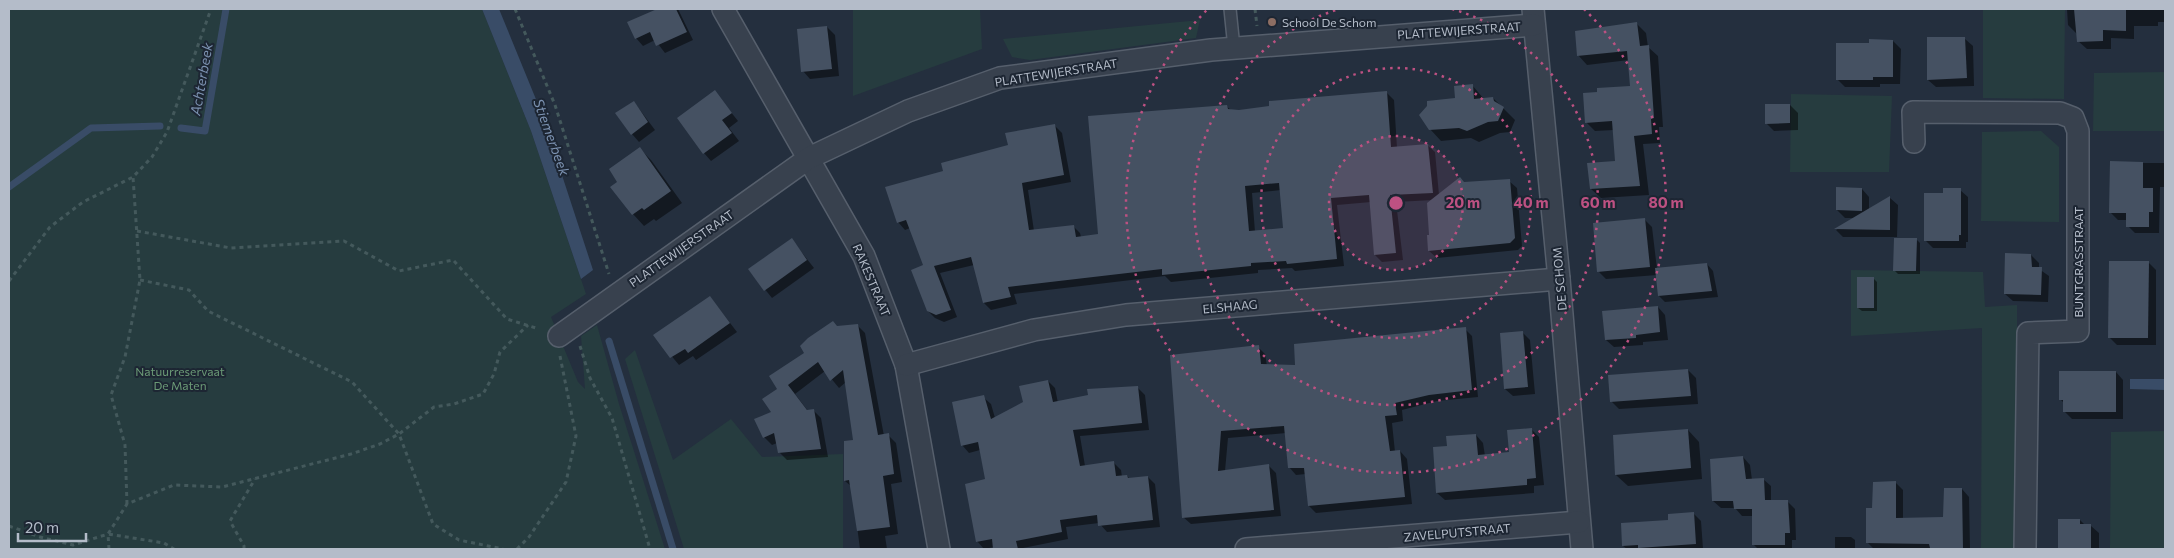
<svg xmlns="http://www.w3.org/2000/svg" width="2174" height="558" viewBox="0 0 2174 558" font-family="Commissioner,sans-serif">
<rect width="100%" height="100%" fill="#242f3e"/>
<g fill="#263c3f">
<path d="M 9,9 L 482,9 L 531,131 L 586,294 L 551,317 L 578,382 L 585,389 L 581,336 L 597,325 L 619,404 L 665,549 L 9,549 Z"/>
<path d="M 853,9 L 980,9 L 982,49 L 853,96 Z"/>
<path d="M 1983,9 L 2065,9 L 2064,99 L 1983,98 Z"/>
<path d="M 1200,20 L 1196,38 L 1030,60 L 1012,57 L 1003,39 Z"/>
<path d="M 2165,72 L 2165,131 L 2093,131 L 2094,73 Z"/>
<path d="M 1791,94 L 1892,96 L 1889,172 L 1790,172 Z"/>
<path d="M 2041,131 L 2059,147 L 2059,222 L 1981,221 L 1982,132 Z"/>
<path d="M 1851,270 L 1983,272 L 1985,307 L 2017,305 L 2017,549 L 1981,549 L 1982,328 L 1851,336 Z"/>
<path d="M 635,350 L 673,460 L 731,419 L 762,457 L 843,454 L 843,549 L 684,549 L 625,359 Z"/>
<path d="M 2165,431 L 2165,549 L 2110,549 L 2111,432 Z"/>
</g>
<g fill="#394c67">
<path d="M 482,9 L 499,9 L 542,114 L 593,270 L 581,279 L 531,131 Z"/>
<path d="M 2130,379 L 2165,379 L 2165,390 L 2130,389 Z"/>
</g>
<g fill="#0007" fill-rule="evenodd">
<path d="M 660,9 L 678,9 L 693,40 L 665,53 L 655,40 L 643,46 L 636,38 L 629,23 Z"/>
<path d="M 2067,9 L 2165,9 L 2165,22 L 2158,22 L 2158,26 L 2134,26 L 2134,39 L 2111,38 L 2111,49 L 2087,49 L 2078,41 L 2077,34 L 2068,25 Z"/>
<path d="M 1637,24 L 1646,33 L 1648,47 L 1658,56 L 1663,127 L 1659,127 L 1660,143 L 1643,144 L 1649,195 L 1601,198 L 1591,189 L 1617,162 L 1614,130 L 1595,131 L 1586,122 L 1632,87 L 1629,60 L 1587,65 L 1578,55 Z"/>
<path d="M 827,27 L 835,35 L 839,76 L 810,79 L 803,71 Z"/>
<path d="M 1965,39 L 1973,46 L 1974,86 L 1936,87 L 1928,80 Z"/>
<path d="M 1893,41 L 1901,49 L 1900,84 L 1880,84 L 1880,87 L 1845,87 L 1837,79 L 1871,44 Z"/>
<path d="M 1472,85 L 1484,99 L 1493,98 L 1515,120 L 1510,132 L 1500,133 L 1479,142 L 1471,138 L 1441,141 L 1430,129 L 1456,99 Z"/>
<path d="M 715,92 L 738,121 L 729,128 L 739,141 L 711,161 L 704,153 Z"/>
<path d="M 1387,93 L 1394,100 L 1397,148 L 1427,145 L 1435,152 L 1439,195 L 1465,183 L 1509,181 L 1517,188 L 1522,246 L 1518,250 L 1437,258 L 1429,251 L 1433,200 L 1396,202 L 1403,260 L 1382,262 L 1375,255 L 1371,202 L 1337,205 L 1344,266 L 1295,271 L 1292,268 L 1258,270 L 1258,273 L 1171,282 L 1165,276 L 1014,294 L 1017,304 L 991,310 L 984,303 L 974,265 L 940,273 L 957,317 L 944,322 L 935,318 L 928,311 L 925,266 L 910,228 L 905,230 L 898,222 L 945,172 L 1009,146 L 1054,125 L 1062,133 L 1071,182 L 1028,190 L 1034,231 L 1073,226 L 1080,233 L 1081,237 L 1100,235 L 1226,106 L 1231,110 L 1239,111 ZM 1281,190 L 1285,229 L 1255,232 L 1252,193 Z"/>
<path d="M 634,102 L 655,130 L 639,142 L 632,134 Z"/>
<path d="M 1790,105 L 1798,113 L 1798,130 L 1774,131 L 1766,123 Z"/>
<path d="M 640,149 L 651,160 L 682,203 L 656,221 L 654,219 L 644,226 L 633,214 L 619,182 Z"/>
<path d="M 2111,163 L 2165,163 L 2165,187 L 2160,187 L 2159,233 L 2135,233 L 2128,226 L 2128,220 L 2118,220 L 2111,213 Z"/>
<path d="M 1862,189 L 1869,197 L 1869,210 L 1890,198 L 1898,205 L 1897,237 L 1843,237 L 1836,230 L 1856,218 L 1845,218 L 1837,210 Z"/>
<path d="M 1960,190 L 1968,197 L 1968,242 L 1966,242 L 1966,248 L 1933,248 L 1925,240 L 1944,194 Z"/>
<path d="M 1645,220 L 1652,227 L 1657,269 L 1707,264 L 1713,271 L 1718,297 L 1665,302 L 1659,296 L 1657,275 L 1606,279 L 1599,272 Z"/>
<path d="M 1916,239 L 1920,243 L 1920,274 L 1898,274 L 1895,271 Z"/>
<path d="M 792,240 L 814,268 L 772,298 L 749,270 Z"/>
<path d="M 2031,255 L 2039,263 L 2039,269 L 2049,276 L 2048,302 L 2013,301 L 2005,294 Z"/>
<path d="M 2148,262 L 2156,270 L 2156,345 L 2117,345 L 2109,337 Z"/>
<path d="M 1873,278 L 1877,282 L 1877,311 L 1862,311 L 1858,308 Z"/>
<path d="M 710,297 L 737,332 L 696,360 L 693,356 L 679,365 L 655,336 Z"/>
<path d="M 1658,307 L 1665,315 L 1668,340 L 1643,342 L 1643,345 L 1614,347 L 1606,340 Z"/>
<path d="M 857,325 L 865,333 L 884,436 L 888,435 L 896,443 L 902,482 L 891,484 L 898,534 L 885,536 L 887,549 L 860,549 L 852,487 L 845,481 L 855,441 L 846,382 L 839,388 L 825,371 L 795,394 L 808,411 L 813,410 L 821,418 L 828,457 L 787,460 L 779,452 L 777,443 L 772,445 L 764,437 L 779,389 L 806,353 L 837,327 Z"/>
<path d="M 2164,328 L 2165,328 L 2165,369 L 2164,368 Z"/>
<path d="M 1465,329 L 1472,336 L 1478,397 L 1437,401 L 1402,410 L 1403,421 L 1392,423 L 1395,452 L 1400,451 L 1407,459 L 1412,504 L 1316,513 L 1309,506 L 1306,474 L 1296,475 L 1289,467 L 1286,433 L 1228,438 L 1225,471 L 1269,466 L 1276,473 L 1281,516 L 1191,524 L 1183,517 L 1171,356 L 1258,347 L 1265,354 L 1267,366 L 1297,366 Z"/>
<path d="M 1523,333 L 1530,340 L 1535,394 L 1513,396 L 1505,389 Z"/>
<path d="M 1688,370 L 1696,378 L 1698,404 L 1619,409 L 1611,401 Z"/>
<path d="M 2116,372 L 2123,380 L 2123,419 L 2072,419 L 2064,411 L 2064,403 L 2060,399 Z"/>
<path d="M 1048,381 L 1055,388 L 1058,403 L 1138,388 L 1145,395 L 1149,430 L 1080,436 L 1085,466 L 1114,463 L 1121,470 L 1122,477 L 1127,476 L 1130,479 L 1148,477 L 1155,484 L 1160,527 L 1107,532 L 1099,523 L 1066,527 L 1068,539 L 1023,548 L 1023,549 L 994,549 L 994,547 L 984,549 L 977,541 L 986,480 L 980,450 L 969,453 L 962,445 L 983,397 L 991,404 L 995,418 L 1024,403 Z"/>
<path d="M 1531,429 L 1539,437 L 1544,485 L 1534,486 L 1534,493 L 1445,500 L 1437,493 L 1448,447 L 1476,435 L 1483,443 L 1485,456 L 1510,454 Z"/>
<path d="M 1688,430 L 1699,442 L 1702,479 L 1628,486 L 1616,475 Z"/>
<path d="M 1743,457 L 1750,465 L 1752,480 L 1763,479 L 1771,486 L 1771,501 L 1787,501 L 1795,509 L 1796,540 L 1792,540 L 1792,549 L 1758,549 L 1754,545 L 1753,516 L 1742,516 L 1735,508 L 1721,508 L 1713,501 Z"/>
<path d="M 1895,482 L 1903,490 L 1903,519 L 1945,518 L 1962,489 L 1969,497 L 1970,549 L 1874,549 L 1868,543 L 1874,509 Z"/>
<path d="M 1693,513 L 1701,521 L 1703,549 L 1627,549 L 1623,546 L 1670,521 Z"/>
<path d="M 2080,520 L 2085,525 L 2091,526 L 2099,533 L 2099,549 L 2060,549 L 2059,521 Z"/>
<path d="M 1835,537 L 1851,537 L 1855,540 L 1855,549 L 1835,549 Z"/>
</g>
<g fill="none" stroke-linecap="round" stroke-linejoin="round">
<g stroke="#394c67" stroke-width="7">
<path d="M 181,128 L 205,131 L 226,9"/>
<path d="M 9,187 L 91,128 L 160,126"/>
<path d="M 609,341 L 673,549"/>
</g>
</g>
<g fill="#455162" fill-rule="evenodd">
<path d="M 657,9 L 676,9 L 687,32 L 656,46 L 650,32 L 635,39 L 627,22 Z"/>
<path d="M 2074,9 L 2126,9 L 2126,31 L 2103,30 L 2103,41 L 2077,42 Z"/>
<path d="M 1637,22 L 1640,46 L 1649,45 L 1654,118 L 1651,119 L 1652,134 L 1634,136 L 1640,186 L 1590,189 L 1587,163 L 1615,161 L 1612,121 L 1585,123 L 1583,93 L 1597,92 L 1597,88 L 1630,86 L 1627,51 L 1577,56 L 1575,31 Z"/>
<path d="M 827,26 L 832,69 L 801,72 L 797,29 Z"/>
<path d="M 1927,37 L 1965,37 L 1967,78 L 1927,80 Z"/>
<path d="M 1869,39 L 1893,40 L 1893,77 L 1873,77 L 1873,80 L 1836,80 L 1836,43 L 1869,43 Z"/>
<path d="M 1473,84 L 1474,99 L 1493,97 L 1494,101 L 1504,107 L 1498,121 L 1488,122 L 1467,131 L 1459,128 L 1429,130 L 1419,115 L 1427,106 L 1427,101 L 1455,98 L 1454,86 Z"/>
<path d="M 715,90 L 732,113 L 722,120 L 732,133 L 703,154 L 677,118 Z"/>
<path d="M 1387,91 L 1391,147 L 1428,144 L 1433,193 L 1390,195 L 1396,253 L 1374,255 L 1369,195 L 1331,198 L 1337,259 L 1287,264 L 1286,261 L 1251,263 L 1251,266 L 1162,275 L 1162,269 L 1008,287 L 1011,297 L 983,303 L 971,257 L 934,266 L 951,310 L 936,315 L 927,311 L 911,270 L 923,265 L 906,220 L 897,223 L 885,187 L 943,171 L 941,163 L 1008,145 L 1005,133 L 1055,124 L 1064,175 L 1022,183 L 1029,230 L 1074,225 L 1076,237 L 1098,234 L 1088,116 L 1227,105 L 1228,109 L 1239,110 L 1269,106 L 1269,101 ZM 1279,183 L 1283,228 L 1249,231 L 1245,186 Z"/>
<path d="M 634,101 L 648,122 L 631,135 L 615,113 Z"/>
<path d="M 1765,104 L 1790,104 L 1790,123 L 1765,124 Z"/>
<path d="M 640,147 L 671,191 L 644,210 L 642,208 L 632,215 L 610,187 L 617,182 L 609,169 Z"/>
<path d="M 2110,161 L 2143,162 L 2143,188 L 2153,188 L 2153,212 L 2149,212 L 2149,227 L 2126,227 L 2126,213 L 2109,213 Z"/>
<path d="M 1460,177 L 1464,182 L 1510,179 L 1515,238 L 1510,243 L 1428,251 L 1427,235 L 1429,235 L 1427,203 Z"/>
<path d="M 1836,187 L 1862,188 L 1862,211 L 1836,210 Z"/>
<path d="M 1943,188 L 1961,188 L 1961,235 L 1959,235 L 1959,241 L 1924,241 L 1924,193 L 1943,193 Z"/>
<path d="M 1890,196 L 1890,230 L 1834,229 Z"/>
<path d="M 1645,218 L 1650,267 L 1597,272 L 1593,223 Z"/>
<path d="M 792,238 L 807,260 L 764,291 L 748,269 Z"/>
<path d="M 1894,238 L 1917,238 L 1916,271 L 1893,271 Z"/>
<path d="M 2005,253 L 2031,254 L 2032,267 L 2042,267 L 2041,295 L 2004,294 Z"/>
<path d="M 2109,261 L 2149,261 L 2148,338 L 2108,338 Z"/>
<path d="M 1707,263 L 1712,291 L 1658,296 L 1655,268 Z"/>
<rect x="1857" y="277" width="17" height="31"/>
<path d="M 710,296 L 730,323 L 688,353 L 685,349 L 670,358 L 653,335 Z"/>
<path d="M 1658,306 L 1660,332 L 1636,335 L 1636,338 L 1605,340 L 1602,311 Z"/>
<path d="M 833,321 L 837,326 L 858,324 L 878,435 L 889,433 L 894,474 L 883,476 L 890,527 L 857,531 L 849,480 L 844,481 L 844,441 L 853,440 L 843,370 L 830,381 L 818,362 L 788,385 L 807,410 L 814,409 L 821,449 L 778,453 L 774,433 L 763,438 L 754,419 L 771,412 L 762,399 L 777,389 L 769,376 L 804,353 L 800,346 L 808,338 Z"/>
<path d="M 1466,327 L 1472,390 L 1429,395 L 1395,403 L 1397,415 L 1385,416 L 1390,451 L 1400,450 L 1405,497 L 1308,506 L 1304,468 L 1288,468 L 1284,426 L 1221,431 L 1218,471 L 1269,464 L 1274,510 L 1182,518 L 1170,355 L 1259,345 L 1261,364 L 1295,365 L 1294,344 Z"/>
<path d="M 1523,331 L 1528,387 L 1504,389 L 1500,333 Z"/>
<path d="M 1688,369 L 1691,396 L 1610,402 L 1608,375 Z"/>
<path d="M 2059,371 L 2116,371 L 2116,412 L 2063,412 L 2063,400 L 2059,400 Z"/>
<path d="M 1048,380 L 1053,402 L 1088,395 L 1087,389 L 1138,386 L 1142,423 L 1073,430 L 1080,466 L 1114,461 L 1116,476 L 1127,475 L 1128,478 L 1148,476 L 1153,520 L 1098,526 L 1097,515 L 1060,520 L 1062,532 L 1016,541 L 1018,549 L 993,549 L 992,539 L 976,542 L 965,484 L 985,479 L 978,442 L 961,446 L 952,402 L 984,395 L 991,419 L 1023,402 L 1019,386 Z"/>
<path d="M 1532,428 L 1536,478 L 1527,479 L 1527,485 L 1436,493 L 1433,447 L 1447,446 L 1446,436 L 1476,434 L 1478,455 L 1509,452 L 1507,430 Z"/>
<path d="M 1688,429 L 1691,468 L 1615,475 L 1613,435 Z"/>
<path d="M 1743,456 L 1746,479 L 1764,478 L 1765,500 L 1788,500 L 1790,533 L 1785,533 L 1785,545 L 1752,545 L 1752,509 L 1734,509 L 1733,501 L 1712,501 L 1710,459 Z"/>
<path d="M 1896,481 L 1896,518 L 1943,517 L 1944,488 L 1962,488 L 1963,548 L 1930,548 L 1929,544 L 1866,543 L 1866,508 L 1872,508 L 1873,482 Z"/>
<path d="M 1694,512 L 1696,544 L 1638,548 L 1638,545 L 1622,546 L 1621,523 L 1668,520 L 1668,514 Z"/>
<path d="M 2058,519 L 2080,519 L 2080,524 L 2091,524 L 2091,549 L 2058,549 Z"/>
</g>
<g fill="none" stroke-linecap="round" stroke-linejoin="round">
<defs>
<path id="service" d="M 1230,9 L 1234,48"/>
<g id="minor">
<path d="M 723,9 L 864,256 L 906,365 L 939,549"/>
<path d="M 1533,9 L 1559,279 L 1582,549"/>
<path d="M 1914,142 L 1913,112 L 2060,113 L 2073,118 L 2078,131 L 2078,331 L 2028,333 L 2025,549"/>
<path d="M 559,336 L 809,158 L 908,111 L 1000,78 L 1211,50 L 1534,25"/>
<path d="M 906,365 L 1034,330 L 1126,315 L 1559,279"/>
<path d="M 1246,549 L 1579,522"/>
</g>
</defs>
<use href="#service" stroke="#565f6c" stroke-width="14"/>
<use href="#minor" stroke="#565f6c" stroke-width="24"/>
<g stroke="#44595c" stroke-width="3" stroke-dasharray="4 4" stroke-linecap="butt">
<path d="M 515,9 L 555,105 L 609,274"/>
<path d="M 1255,9 L 1257,26"/>
<path d="M 137,231 L 231,248 L 344,241 L 399,271 L 453,260 L 507,319 L 539,329"/>
<path d="M 140,280 L 189,290 L 208,311 L 352,382 L 399,434 L 433,524 L 459,540 L 503,549"/>
<path d="M 9,281 L 50,227 L 83,202 L 133,177 L 152,157 L 167,132 L 211,9"/>
<path d="M 580,346 L 590,378 L 612,418 L 650,549"/>
<path d="M 127,504 L 125,445 L 111,395 L 125,357 L 140,280 L 133,177"/>
<path d="M 9,526 L 40,537 L 73,545 L 108,534 L 127,504 L 174,485 L 222,487 L 351,454 L 380,444 L 399,434 L 434,407 L 454,404 L 483,394 L 494,374 L 500,352 L 528,325"/>
<path d="M 109,549 L 108,534 L 164,543 L 174,549"/>
<path d="M 244,549 L 244,546 L 230,521 L 255,479"/>
<path d="M 517,549 L 529,537 L 566,482 L 576,436 L 560,356"/>
</g>
<use href="#service" stroke="#38414e" stroke-width="11"/>
<use href="#minor" stroke="#38414e" stroke-width="21"/>
</g>
<circle cx="1396" cy="203" r="67" fill="#bd5182" fill-opacity=".12"/>
<g fill="none" stroke="#bd5182" stroke-width="2.5" stroke-dasharray="2.5 5">
<circle cx="1396" cy="203" r="67"/>
<circle cx="1396" cy="203" r="135"/>
<path d="M1452 9A202 202 0 1 1 1340 9"/>
<path d="M1584 9A270 270 0 1 1 1208 9"/>
</g>
<circle fill="#8d6e63" stroke="#1d2633" stroke-width="2" cx="1272" cy="22" r="5"/>
<g text-anchor="middle" dominant-baseline="central" stroke-width="4" stroke-linejoin="round" paint-order="stroke">
<g font-size="12" fill="#b4bcc9" stroke="#1d2633" text-anchor="start">
<text x="1282" y="22">School De Schom</text>
</g>
<g font-size="12" fill="#b4bcc9" stroke="#1d2633">
<text transform="translate(1459 30) rotate(-4)">PLATTEWIJERSTRAAT</text>
<text transform="translate(1056 72) rotate(-9)">PLATTEWIJERSTRAAT</text>
<text transform="translate(681 248) rotate(-35)">PLATTEWIJERSTRAAT</text>
<text transform="translate(2078 262) rotate(-90)">BUNTGRASSTRAAT</text>
<text transform="translate(1559 279) rotate(-95)">DE SCHOM</text>
<text transform="translate(872 280) rotate(67)">RAKESTRAAT</text>
<text transform="translate(1230 306) rotate(-5)">ELSHAAG</text>
<text transform="translate(1457 532) rotate(-5)">ZAVELPUTSTRAAT</text>
</g>
<g font-size="12" fill="#6b9a76" stroke="#1d2633">
<text x="180" y="371">Natuurreservaat<tspan x="180" dy="14">De Maten</tspan></text>
</g>
<g font-size="14" font-style="italic" fill="#7c92b1" stroke="#1d2633">
<text transform="translate(201 79) rotate(-80)">Achterbeek</text>
<text transform="translate(552 137) rotate(70)">Stiemerbeek</text>
</g>
</g>
<circle cx="1396" cy="203" r="8" fill="#bd5182" stroke="#1d2633" stroke-width="2.5"/>
<g font-size="15" text-anchor="middle" font-weight="bold" fill="#bd5182" stroke="#1d2633" stroke-width="4" stroke-linejoin="round" paint-order="stroke">
<text x="1463" y="208">20 m</text>
<text x="1531" y="208">40 m</text>
<text x="1598" y="208">60 m</text>
<text x="1666" y="208">80 m</text>
</g>
<rect width="2174" height="558" fill="none" stroke="#b4bcc9" stroke-width="20"/>
<path d="M18 533v8h68v-8" fill="none" stroke="#b4bcc9" stroke-width="2.5"/>
<text x="25" y="533" font-size="15" fill="#b4bcc9" stroke="#1d2633" stroke-width="4" paint-order="stroke">20 m</text>
</svg>
